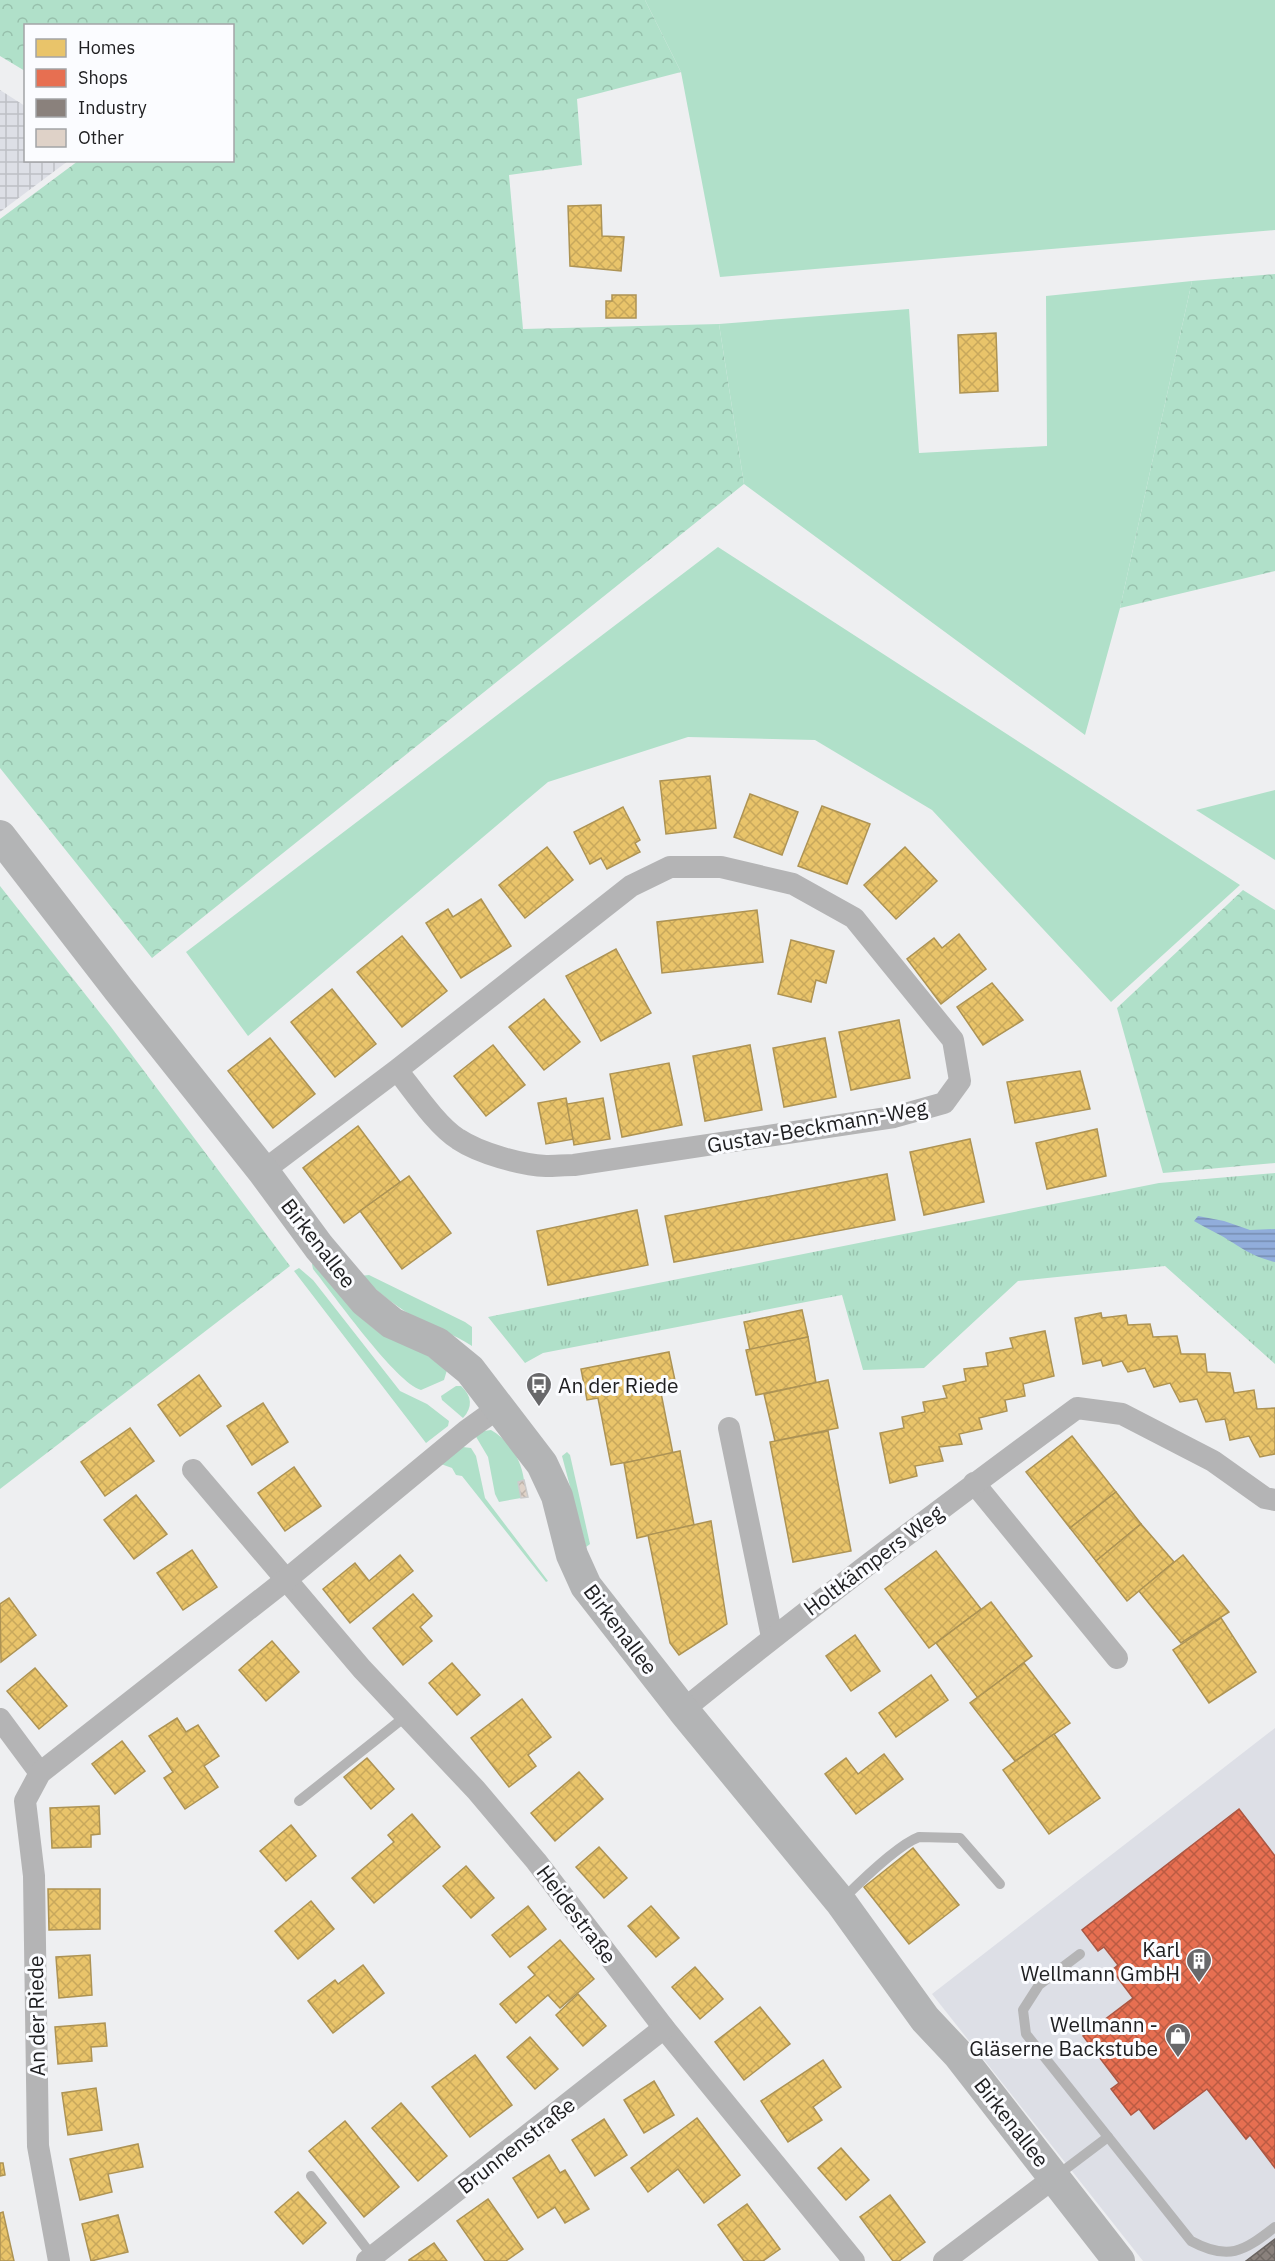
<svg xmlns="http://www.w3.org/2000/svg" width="1275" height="2261" viewBox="0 0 1275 2261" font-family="'IBM Plex Sans',sans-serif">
<defs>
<pattern id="industrial-grid" width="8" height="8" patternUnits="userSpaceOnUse" patternTransform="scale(1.5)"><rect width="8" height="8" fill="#dddfe6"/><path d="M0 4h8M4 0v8" fill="none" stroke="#bdbfc5"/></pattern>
<pattern id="forest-crowns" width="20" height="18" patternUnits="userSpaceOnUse" patternTransform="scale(1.5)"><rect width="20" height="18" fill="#b0e0c9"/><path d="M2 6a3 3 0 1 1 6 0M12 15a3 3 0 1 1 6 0" fill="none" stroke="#97c0ac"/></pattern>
<pattern id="park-tufts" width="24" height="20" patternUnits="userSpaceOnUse" patternTransform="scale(1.5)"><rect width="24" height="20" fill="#b0e0c9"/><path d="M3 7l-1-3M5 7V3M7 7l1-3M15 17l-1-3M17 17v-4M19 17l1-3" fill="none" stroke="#97c0ac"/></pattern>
<pattern id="water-rules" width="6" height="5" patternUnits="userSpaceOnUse" patternTransform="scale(1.5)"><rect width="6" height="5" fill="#91addb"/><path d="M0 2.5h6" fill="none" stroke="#768cb1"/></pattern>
<pattern id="homes-cross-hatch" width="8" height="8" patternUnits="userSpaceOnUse" patternTransform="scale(1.5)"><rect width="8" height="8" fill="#e9c46a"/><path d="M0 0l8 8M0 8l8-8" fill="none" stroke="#c8a85c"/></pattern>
<pattern id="shops-cross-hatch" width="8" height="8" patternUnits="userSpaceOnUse" patternTransform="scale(1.5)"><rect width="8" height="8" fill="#e76f51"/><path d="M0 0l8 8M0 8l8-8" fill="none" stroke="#bb5b43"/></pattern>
<pattern id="industry-cross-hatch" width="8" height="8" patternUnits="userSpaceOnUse" patternTransform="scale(1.5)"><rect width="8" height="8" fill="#8a817c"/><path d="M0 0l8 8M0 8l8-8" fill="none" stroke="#706965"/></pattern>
<pattern id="building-cross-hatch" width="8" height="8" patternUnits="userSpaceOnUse" patternTransform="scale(1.5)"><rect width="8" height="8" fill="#dfd2c8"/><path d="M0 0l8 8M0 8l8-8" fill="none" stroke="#bfb4ac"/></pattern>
</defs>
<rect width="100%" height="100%" fill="#eeeff1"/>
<path fill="#dddfe6" d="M 1275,1728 L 1275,2261 L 1143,2261 L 932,1994 Z"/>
<path fill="url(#industrial-grid)" d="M 0,90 L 25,106 L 26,160 L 68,161 L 0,212 Z"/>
<g fill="#b0e0c9">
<path d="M 645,0 L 1275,0 L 1275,230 L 720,277 L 681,72 Z"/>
<path d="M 1192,281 L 1120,608 L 1085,735 L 744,484 L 719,324 L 909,309 L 919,453 L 1047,446 L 1046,296 Z"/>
<path d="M 718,547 L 1240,885 L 1111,1002 L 932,810 L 815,740 L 688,737 L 548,782 L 248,1036 L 186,952 Z"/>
<path d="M 1275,790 L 1275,860 L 1196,810 Z"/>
<path d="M 316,1263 L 366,1322 L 377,1331 L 421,1351 L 447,1370 L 444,1380 L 421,1390 C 396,1383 333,1294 313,1269 L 312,1264 Z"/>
<path d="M 299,1268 L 313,1280 L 400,1391 L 427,1404 L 449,1421 L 448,1426 L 426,1443 L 294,1271 Z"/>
<path d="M 369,1275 L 465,1322 L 472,1327 L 472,1346 C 454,1334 432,1327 413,1316 C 393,1305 377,1290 360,1276 Z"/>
<path d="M 456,1386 L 461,1386 C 472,1396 473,1407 463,1418 L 442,1400 L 441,1396 Z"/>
<path d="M 491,1430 C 510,1441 521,1459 524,1480 L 518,1482 L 521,1498 L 499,1502 L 495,1494 L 488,1457 L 475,1435 L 484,1431 Z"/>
<path d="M 463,1447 L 471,1448 L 476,1456 L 485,1498 L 548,1581 L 546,1582 L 462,1476 L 456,1475 L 452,1468 L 441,1464 Z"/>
<path d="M 567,1452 L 570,1455 L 590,1544 L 586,1547 L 562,1456 Z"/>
</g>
<g fill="url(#forest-crowns)">
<path d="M 0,0 L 645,0 L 681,72 L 577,99 L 582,165 L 509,175 L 523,329 L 719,324 L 744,484 L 152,958 L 0,768 L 0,219 L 78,161 L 232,160 L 232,26 L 26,26 L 25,71 L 0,56 Z"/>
<path d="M 1275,274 L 1275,571 L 1120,608 L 1192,281 Z"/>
<path d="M 0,886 L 111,1027 L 290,1266 L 0,1489 Z"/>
<path d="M 1243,890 L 1275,910 L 1275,1163 L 1163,1173 L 1117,1008 Z"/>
</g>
<path fill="url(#park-tufts)" d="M 1275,1173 L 1275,1364 L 1165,1266 L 1018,1281 L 924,1368 L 863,1370 L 842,1295 L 543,1353 L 525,1363 L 488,1317 L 1159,1183 Z"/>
<path fill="url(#water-rules)" d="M 1198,1216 L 1224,1221 L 1250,1230 L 1275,1229 L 1275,1262 C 1250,1256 1241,1247 1220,1235 C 1211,1230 1202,1226 1194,1221 Z"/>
<g fill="url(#homes-cross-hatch)" stroke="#ad9354" stroke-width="1.5">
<path d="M 601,205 L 602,236 L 624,237 L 621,271 L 570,266 L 568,206 Z"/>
<path d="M 612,295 L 636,295 L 636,318 L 606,318 L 606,301 L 612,301 Z"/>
<path d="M 996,333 L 998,391 L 960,393 L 958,335 Z"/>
<path d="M 710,776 L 716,828 L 666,834 L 660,781 Z"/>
<path d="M 750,794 L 798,812 L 782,855 L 734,837 Z"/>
<path d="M 822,806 L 870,824 L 847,884 L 798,866 Z"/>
<path d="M 623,807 L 640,840 L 635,843 L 640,852 L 607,869 L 601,858 L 590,864 L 574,832 Z"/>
<path d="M 547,847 L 573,880 L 525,918 L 499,885 Z"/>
<path d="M 905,847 L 937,881 L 896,919 L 864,885 Z"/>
<path d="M 481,899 L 511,946 L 461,978 L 426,923 L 448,909 L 453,917 Z"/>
<path d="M 757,910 L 763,962 L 662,973 L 657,922 Z"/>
<path d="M 959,934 L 986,969 L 941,1004 L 907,959 L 934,938 L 942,948 Z"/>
<path d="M 402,936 L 447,991 L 402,1027 L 357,972 Z"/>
<path d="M 791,940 L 834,951 L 826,983 L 816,980 L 811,1002 L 778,994 Z"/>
<path d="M 616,949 L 651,1013 L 601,1041 L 566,976 Z"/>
<path d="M 992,983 L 1023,1020 L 983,1045 L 957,1007 Z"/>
<path d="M 332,989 L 376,1044 L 335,1077 L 291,1022 Z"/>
<path d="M 544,999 L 580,1042 L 544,1070 L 509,1027 Z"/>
<path d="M 899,1020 L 910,1078 L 851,1090 L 839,1032 Z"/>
<path d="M 270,1038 L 315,1094 L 273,1128 L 228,1071 Z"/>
<path d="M 825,1038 L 836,1097 L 784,1107 L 773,1048 Z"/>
<path d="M 493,1045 L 525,1085 L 486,1116 L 454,1076 Z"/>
<path d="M 750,1045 L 762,1110 L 705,1121 L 693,1056 Z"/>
<path d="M 669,1063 L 682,1125 L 622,1137 L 610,1074 Z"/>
<path d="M 1080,1071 L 1090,1109 L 1015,1123 L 1007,1082 Z"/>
<path d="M 566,1098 L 574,1139 L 546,1144 L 538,1103 Z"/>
<path d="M 603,1098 L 610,1139 L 574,1145 L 567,1104 Z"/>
<path d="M 358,1126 L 400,1182 L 344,1223 L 303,1168 Z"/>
<path d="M 1097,1129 L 1106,1176 L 1047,1189 L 1036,1143 Z"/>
<path d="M 970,1139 L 984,1202 L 924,1215 L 910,1152 Z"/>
<path d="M 887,1174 L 895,1220 L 674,1262 L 665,1216 Z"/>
<path d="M 409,1176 L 451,1233 L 402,1269 L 360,1211 Z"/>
<path d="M 637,1210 L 648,1265 L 548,1285 L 537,1231 Z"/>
<path d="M 802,1310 L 808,1337 L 750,1350 L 744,1322 Z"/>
<path d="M 1101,1313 L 1102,1318 L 1126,1315 L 1128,1325 L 1150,1324 L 1153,1337 L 1177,1336 L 1181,1354 L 1205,1354 L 1207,1372 L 1230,1373 L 1234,1393 L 1254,1390 L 1257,1409 L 1275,1408 L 1275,1454 L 1260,1457 L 1249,1436 L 1230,1440 L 1225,1419 L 1206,1422 L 1197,1399 L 1180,1402 L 1170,1383 L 1154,1387 L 1145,1368 L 1128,1372 L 1122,1361 L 1103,1366 L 1101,1360 L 1083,1364 L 1075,1318 Z"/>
<path d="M 1045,1331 L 1054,1376 L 1023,1384 L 1025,1396 L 1005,1400 L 1007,1411 L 979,1418 L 982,1429 L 959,1434 L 962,1444 L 939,1447 L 943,1461 L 915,1466 L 917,1476 L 890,1483 L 880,1433 L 904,1428 L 902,1417 L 925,1412 L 923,1402 L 947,1398 L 943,1386 L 966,1381 L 964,1369 L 988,1366 L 986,1353 L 1013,1348 L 1010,1338 Z"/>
<path d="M 808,1337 L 816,1383 L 756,1395 L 746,1350 Z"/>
<path d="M 669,1352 L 677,1390 L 661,1393 L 673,1454 L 611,1465 L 598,1398 L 587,1400 L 581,1369 Z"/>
<path d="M 199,1375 L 221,1406 L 180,1436 L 158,1405 Z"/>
<path d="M 828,1380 L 838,1428 L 775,1441 L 764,1394 Z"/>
<path d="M 263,1403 L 288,1442 L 252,1465 L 227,1426 Z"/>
<path d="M 130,1428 L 154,1461 L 105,1496 L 81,1462 Z"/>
<path d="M 828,1431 L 851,1551 L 793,1562 L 770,1442 Z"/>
<path d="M 1072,1436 L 1116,1492 L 1070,1528 L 1026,1472 Z"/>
<path d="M 680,1451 L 694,1525 L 637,1538 L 624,1463 Z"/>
<path d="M 294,1467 L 321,1506 L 285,1531 L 258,1493 Z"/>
<path d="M 1116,1492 L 1141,1524 L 1096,1561 L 1070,1528 Z"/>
<path d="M 136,1495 L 167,1534 L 134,1559 L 104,1520 Z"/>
<path d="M 711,1521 L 727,1624 L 679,1655 L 670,1643 L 648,1535 Z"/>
<path d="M 1141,1524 L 1174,1562 L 1127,1601 L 1096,1561 Z"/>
<path d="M 192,1550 L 217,1587 L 183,1610 L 157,1573 Z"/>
<path d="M 936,1551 L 981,1609 L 929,1648 L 885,1589 Z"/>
<path d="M 400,1555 L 413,1571 L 350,1623 L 323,1589 L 355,1563 L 369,1581 Z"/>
<path d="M 1183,1555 L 1229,1612 L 1181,1643 L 1139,1591 Z"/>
<path d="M 413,1594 L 432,1616 L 420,1627 L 432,1641 L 403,1665 L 373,1628 Z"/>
<path d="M 9,1598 L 36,1635 L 1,1662 L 0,1604 Z"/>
<path d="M 991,1602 L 1032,1656 L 978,1698 L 936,1643 Z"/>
<path d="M 1221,1618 L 1256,1672 L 1209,1703 L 1173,1650 Z"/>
<path d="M 855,1635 L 880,1671 L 851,1691 L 826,1656 Z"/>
<path d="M 272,1641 L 299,1672 L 266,1701 L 239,1670 Z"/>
<path d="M 452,1663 L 480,1695 L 457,1715 L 429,1683 Z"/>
<path d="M 1024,1663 L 1070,1723 L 1015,1761 L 970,1703 Z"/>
<path d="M 35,1668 L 67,1706 L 39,1729 L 7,1691 Z"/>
<path d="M 931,1675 L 948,1700 L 896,1737 L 879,1713 Z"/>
<path d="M 522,1699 L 551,1737 L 528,1755 L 536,1766 L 509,1787 L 471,1738 Z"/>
<path d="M 177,1718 L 186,1732 L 198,1725 L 219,1756 L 204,1766 L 218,1787 L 185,1809 L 164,1778 L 173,1772 L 149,1736 Z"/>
<path d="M 1054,1734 L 1100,1798 L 1049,1834 L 1003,1770 Z"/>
<path d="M 122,1741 L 145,1771 L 115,1794 L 92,1764 Z"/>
<path d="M 884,1754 L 903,1779 L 856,1814 L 825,1774 L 846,1758 L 858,1774 Z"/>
<path d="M 367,1758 L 394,1789 L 371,1809 L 344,1777 Z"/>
<path d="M 579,1772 L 603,1799 L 555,1841 L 531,1813 Z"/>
<path d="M 99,1806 L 100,1834 L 91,1835 L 91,1847 L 52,1848 L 50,1808 Z"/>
<path d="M 412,1814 L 440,1847 L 374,1903 L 352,1878 L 394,1842 L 388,1835 Z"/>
<path d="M 291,1825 L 316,1856 L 286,1881 L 260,1851 Z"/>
<path d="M 599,1847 L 627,1878 L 604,1898 L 576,1867 Z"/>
<path d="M 913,1848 L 959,1905 L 909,1944 L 864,1887 Z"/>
<path d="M 466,1866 L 494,1898 L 471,1918 L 443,1886 Z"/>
<path d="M 48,1889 L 100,1889 L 100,1929 L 49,1930 Z"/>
<path d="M 311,1901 L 334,1929 L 298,1959 L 275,1931 Z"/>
<path d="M 528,1906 L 546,1929 L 510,1957 L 492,1935 Z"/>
<path d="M 651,1906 L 679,1938 L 656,1957 L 628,1926 Z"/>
<path d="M 560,1940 L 594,1979 L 560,2008 L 548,1995 L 516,2023 L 500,2004 L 535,1975 L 528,1967 Z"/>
<path d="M 90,1955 L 92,1995 L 59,1998 L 56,1957 Z"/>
<path d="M 363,1965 L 384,1993 L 333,2033 L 308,2001 L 335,1980 L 338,1984 Z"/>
<path d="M 695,1967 L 723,1999 L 700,2019 L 672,1987 Z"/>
<path d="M 578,1994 L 606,2026 L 583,2046 L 556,2015 Z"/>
<path d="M 760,2007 L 790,2044 L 744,2080 L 715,2042 Z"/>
<path d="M 105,2023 L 107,2046 L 91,2047 L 92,2061 L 58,2064 L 55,2027 Z"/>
<path d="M 530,2037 L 558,2069 L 535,2089 L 507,2057 Z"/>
<path d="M 475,2055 L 512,2105 L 470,2137 L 432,2087 Z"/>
<path d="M 823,2060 L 841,2087 L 813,2107 L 822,2120 L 788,2142 L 761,2101 Z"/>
<path d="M 654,2081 L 674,2115 L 644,2133 L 624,2100 Z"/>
<path d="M 96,2088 L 102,2130 L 68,2135 L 62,2093 Z"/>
<path d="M 401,2103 L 447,2156 L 418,2181 L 372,2128 Z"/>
<path d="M 697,2118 L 740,2175 L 704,2203 L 678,2169 L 648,2192 L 631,2168 Z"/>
<path d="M 604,2119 L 627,2155 L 595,2176 L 572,2140 Z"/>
<path d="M 345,2121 L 399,2187 L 364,2217 L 309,2151 Z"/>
<path d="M 138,2144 L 143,2167 L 108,2174 L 112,2192 L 80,2200 L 70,2159 Z"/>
<path d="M 841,2148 L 869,2180 L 846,2200 L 818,2168 Z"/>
<path d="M 549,2155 L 560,2173 L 565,2170 L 589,2209 L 565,2223 L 555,2207 L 538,2218 L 513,2178 Z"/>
<path d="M 0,2163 L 3,2163 L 5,2175 L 0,2176 Z"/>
<path d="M 298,2192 L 326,2223 L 303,2244 L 275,2212 Z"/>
<path d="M 890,2195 L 925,2242 L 899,2261 L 893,2261 L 860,2217 Z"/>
<path d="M 488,2199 L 523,2249 L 506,2261 L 485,2261 L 457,2221 Z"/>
<path d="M 747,2204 L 780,2249 L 763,2261 L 744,2261 L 718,2225 Z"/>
<path d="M 3,2212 L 14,2261 L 0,2261 L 0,2213 Z"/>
<path d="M 118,2215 L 128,2252 L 91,2261 L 82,2224 Z"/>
<path d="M 434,2243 L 447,2261 L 409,2261 L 409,2260 Z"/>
</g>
<path fill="url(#shops-cross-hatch)" stroke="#ab5743" stroke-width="1.5" d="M 1239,1809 L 1275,1856 L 1275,2168 L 1250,2135 L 1246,2139 L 1207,2089 L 1154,2129 L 1139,2109 L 1131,2115 L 1111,2089 L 1119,2083 L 1083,2036 L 1133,1998 L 1112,1970 L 1118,1965 L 1104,1947 L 1098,1951 L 1082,1930 Z"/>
<path fill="url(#industry-cross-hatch)" stroke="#6a6461" stroke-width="1.5" d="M 1275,2239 L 1275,2261 L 1246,2261 Z"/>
<path fill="url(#building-cross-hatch)" stroke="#cbcbcc" stroke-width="1.5" d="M 524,1480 L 528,1497 L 521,1498 L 518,1482 Z"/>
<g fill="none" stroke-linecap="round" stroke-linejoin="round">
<g stroke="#b4b4b5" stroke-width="10">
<path d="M 299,1801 L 406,1716"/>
<path d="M 843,1899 C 860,1882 898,1845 919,1837 L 960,1838 L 1000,1884"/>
<path d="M 1080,1954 L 1039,1985 L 1023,2010 L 1026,2034 L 1191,2241 C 1228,2261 1243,2252 1275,2227"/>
<path d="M 311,2176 L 373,2257"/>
<path d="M 1055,2177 L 1108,2137"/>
</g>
<g stroke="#b4b4b5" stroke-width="22">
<path d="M 263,1171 L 397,1070 L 631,886 L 670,867 L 721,867 L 793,884 L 854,918 L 953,1040 L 960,1081 L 944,1103 L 894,1117 L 574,1165 C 565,1165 555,1166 546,1166 C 521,1165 479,1153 458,1139 C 437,1126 413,1090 397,1070"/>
<path d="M 729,1428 L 772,1637"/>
<path d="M 193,1470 L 362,1669 L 476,1790 L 536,1861 L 664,2028 L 854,2261"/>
<path d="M 974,1483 L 1117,1658"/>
<path d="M 683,1710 C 812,1605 944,1506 1077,1408 L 1122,1414 L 1213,1461 L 1265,1498 L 1275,1500"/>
<path d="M 0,1719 L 40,1773"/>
<path d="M 59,2261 L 38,2146 L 34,1876 L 25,1801 L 40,1773 L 287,1579 L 466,1431 L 498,1408"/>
<path d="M 367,2261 L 664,2028"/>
<path d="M 944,2261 L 1055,2177"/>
</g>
<path stroke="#b3b4b5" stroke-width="32" d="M 0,836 L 119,990 L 263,1171 L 319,1247 L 365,1301 L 392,1323 L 437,1343 L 470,1370 L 542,1464 L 557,1496 L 572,1555 L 586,1586 L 683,1710 L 840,1901 L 925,2019 L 958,2054 L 1119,2261"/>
</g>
<defs>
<symbol id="bus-pin" viewBox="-11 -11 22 30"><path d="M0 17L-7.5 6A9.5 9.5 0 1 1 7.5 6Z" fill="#68686a" stroke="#fbfcff"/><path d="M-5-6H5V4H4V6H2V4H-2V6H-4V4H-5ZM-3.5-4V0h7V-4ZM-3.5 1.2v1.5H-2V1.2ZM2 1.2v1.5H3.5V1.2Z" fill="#fff"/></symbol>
<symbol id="building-pin" viewBox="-11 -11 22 30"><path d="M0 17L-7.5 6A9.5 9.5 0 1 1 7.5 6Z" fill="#68686a" stroke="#fbfcff"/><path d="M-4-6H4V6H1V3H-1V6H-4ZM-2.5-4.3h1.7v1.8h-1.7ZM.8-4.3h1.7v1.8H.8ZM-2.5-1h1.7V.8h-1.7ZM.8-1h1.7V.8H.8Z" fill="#fff"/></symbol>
<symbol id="shop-pin" viewBox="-11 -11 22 30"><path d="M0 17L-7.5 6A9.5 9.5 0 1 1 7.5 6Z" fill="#68686a" stroke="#fbfcff"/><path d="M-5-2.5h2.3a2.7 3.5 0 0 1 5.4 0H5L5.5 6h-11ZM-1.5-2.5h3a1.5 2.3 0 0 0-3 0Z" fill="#fff"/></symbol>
</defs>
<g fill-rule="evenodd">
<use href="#bus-pin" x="524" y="1370" width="30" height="40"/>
<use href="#building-pin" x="1184" y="1946" width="30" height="40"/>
<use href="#shop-pin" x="1163" y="2021" width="30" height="40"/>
</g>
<g text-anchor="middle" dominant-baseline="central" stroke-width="6" stroke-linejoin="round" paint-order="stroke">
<g font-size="21" fill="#202022" stroke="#fbfcff">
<text transform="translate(817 1126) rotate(-10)">Gustav-Beckmann-Weg</text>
<text transform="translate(319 1243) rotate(52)">Birkenallee</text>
<text transform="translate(873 1560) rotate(-37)">Holtkämpers Weg</text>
<text transform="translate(621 1629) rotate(53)">Birkenallee</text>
<text transform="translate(577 1914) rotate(53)">Heidestraße</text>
<text transform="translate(36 2016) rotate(-91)">An der Riede</text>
<text transform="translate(1012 2122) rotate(52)">Birkenallee</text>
<text transform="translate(516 2145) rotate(-38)">Brunnenstraße</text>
</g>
<g font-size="21" fill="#202022" stroke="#fbfcff" text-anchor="end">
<text x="558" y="1385" text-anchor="start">An der Riede</text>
<text x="1180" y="1949">Karl<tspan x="1180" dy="24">Wellmann GmbH</tspan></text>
<text x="1158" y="2024">Wellmann -<tspan x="1158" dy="24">Gläserne Backstube</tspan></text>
</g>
</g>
<rect x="24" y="24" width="210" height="138" fill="#fbfcff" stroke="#a3a4a7" stroke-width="1.5"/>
<rect x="36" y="39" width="30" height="18" fill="#e9c46a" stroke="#a3a4a7" stroke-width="1.5"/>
<text x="78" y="54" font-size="18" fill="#202022">Homes</text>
<rect x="36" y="69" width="30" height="18" fill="#e76f51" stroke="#a3a4a7" stroke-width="1.5"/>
<text x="78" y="84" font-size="18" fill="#202022">Shops</text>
<rect x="36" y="99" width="30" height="18" fill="#8a817c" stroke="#a3a4a7" stroke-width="1.5"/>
<text x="78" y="114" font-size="18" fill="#202022">Industry</text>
<rect x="36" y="129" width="30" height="18" fill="#dfd2c8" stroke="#a3a4a7" stroke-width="1.5"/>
<text x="78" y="144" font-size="18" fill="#202022">Other</text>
</svg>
